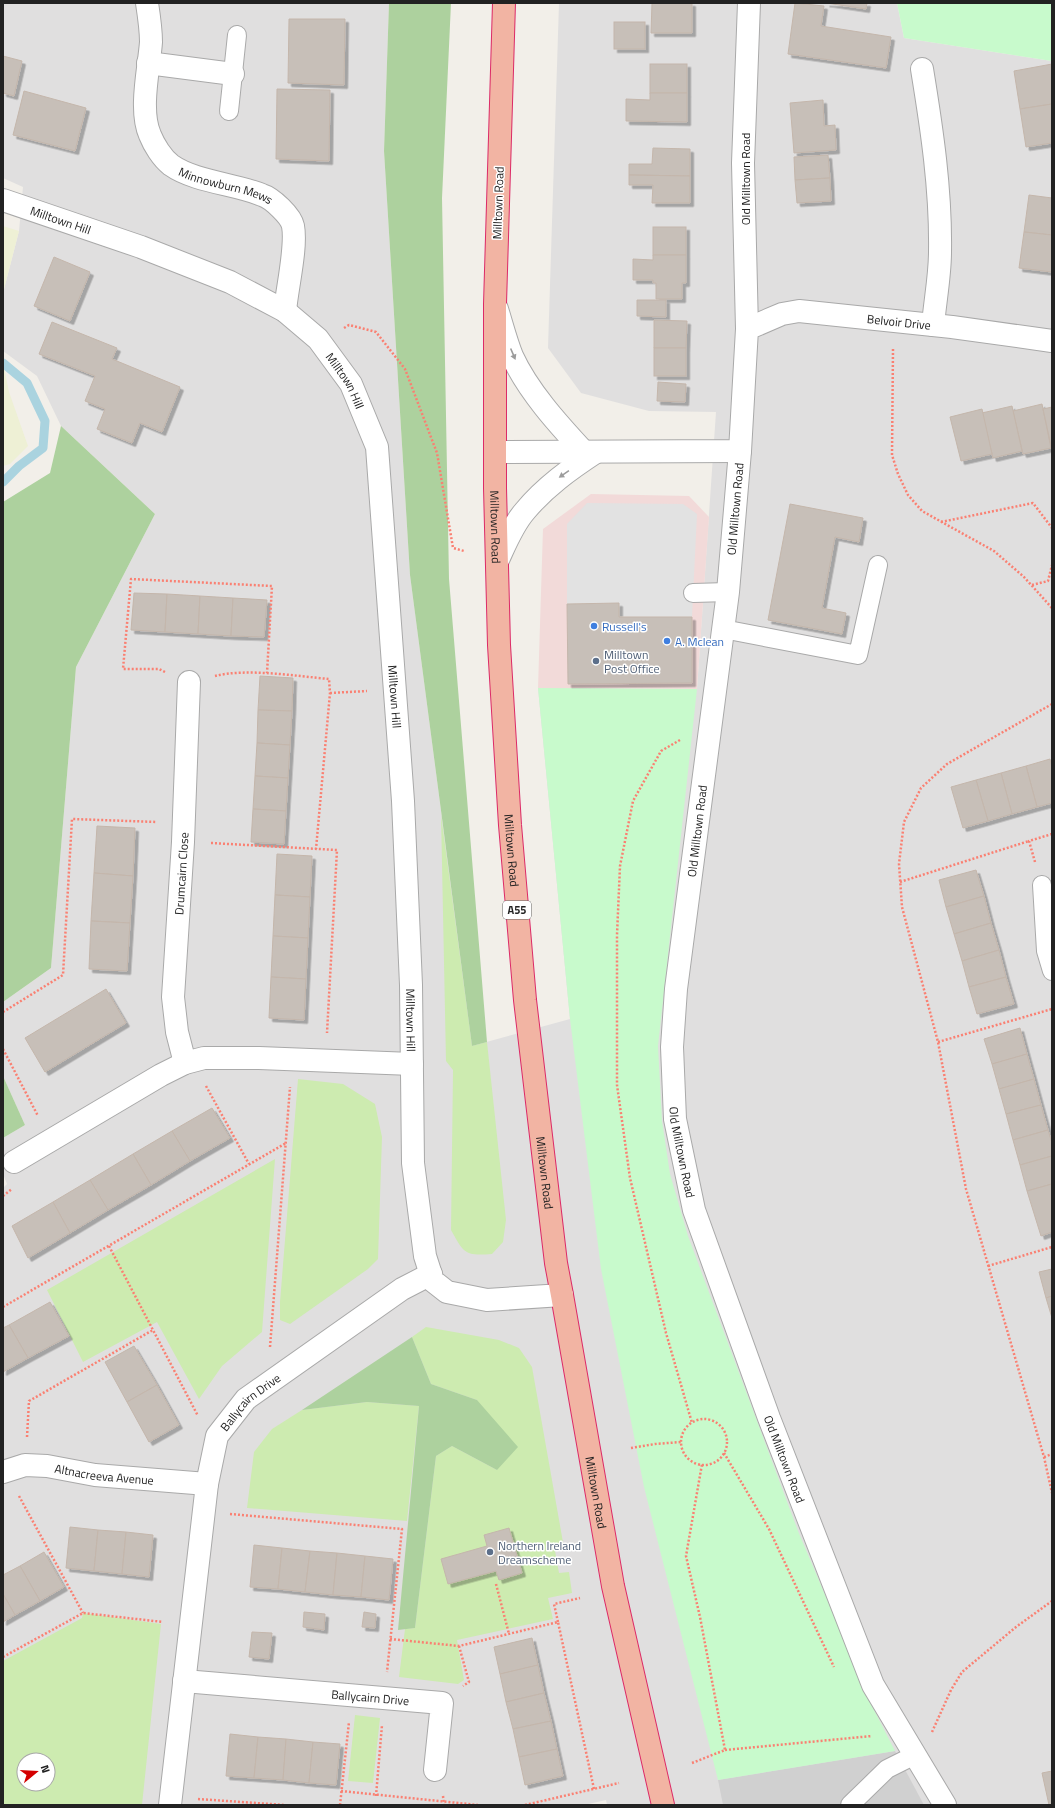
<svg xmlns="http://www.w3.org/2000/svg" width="1055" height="1808" viewBox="0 0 1055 1808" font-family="'Titillium Web',sans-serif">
<defs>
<filter id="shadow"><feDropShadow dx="3.5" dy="3.5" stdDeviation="0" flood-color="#0004"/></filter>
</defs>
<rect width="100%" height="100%" fill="#f2efe9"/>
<path fill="#e0dfdf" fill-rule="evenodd" d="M 3,3 L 389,3 L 384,151 L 410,575 L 472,1046 L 570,1019 L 538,688 L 697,689 L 716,412 L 649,411 L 581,393 L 548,348 L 559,3 L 897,3 L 904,38 L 1052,61 L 1052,1805 L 607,1805 L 606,1800 L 584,1805 L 3,1805 L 3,1188 L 7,1184 L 3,1174 L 3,1138 L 25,1125 L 3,1076 L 3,1002 L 51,968 L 76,667 L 155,514 L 61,426 L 37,376 L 3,351 L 3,293 L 19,231 L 23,187 L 3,178 ZM 24,1760 L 48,1760 L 48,1784 L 24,1784 Z"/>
<path fill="#f2dad9" d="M 591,494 L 689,496 L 709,517 L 697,689 L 538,688 L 543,529 Z"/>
<path fill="#d0d0d0" d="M 895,1751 L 924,1805 L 723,1805 L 718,1780 Z"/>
<g fill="#eef0d5">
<path d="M 3,226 L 19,231 L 3,293 Z"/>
<path d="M 3,362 L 9,392 L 28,446 L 10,464 L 3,466 Z"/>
</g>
<g fill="#cdebb0" fill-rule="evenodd">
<path d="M 441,815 L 472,1046 L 487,1042 L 506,1220 L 503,1242 L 492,1254 C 464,1256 464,1253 451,1230 L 453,1070 L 446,1061 Z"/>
<path d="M 298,1079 L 343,1084 L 375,1104 L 382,1137 L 378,1259 L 368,1269 L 290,1324 L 280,1320 L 280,1302 Z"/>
<path d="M 275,1159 L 262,1332 L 222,1366 L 199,1399 L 157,1322 L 83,1362 L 47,1290 Z"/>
<path d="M 426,1327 L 499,1340 L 519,1348 L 532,1367 L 564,1548 L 555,1551 L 559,1573 L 569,1572 L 572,1593 L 548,1598 L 553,1619 L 457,1640 L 464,1680 L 458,1684 L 399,1677 L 405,1629 L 415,1628 L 436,1456 L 452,1446 L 497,1470 L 477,1400 L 431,1384 L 412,1337 Z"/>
<path d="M 367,1402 L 419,1406 L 407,1521 L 247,1508 L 254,1452 L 272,1429 L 302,1410 Z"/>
<path d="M 83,1613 L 161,1624 L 142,1805 L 3,1805 L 3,1661 L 82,1618 ZM 24,1760 L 48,1760 L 48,1784 L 24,1784 Z"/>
<path d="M 355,1715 L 380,1718 L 373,1783 L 348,1781 Z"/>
</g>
<g fill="#add19e">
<path d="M 389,3 L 451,3 L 442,198 L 449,579 L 487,1042 L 472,1046 L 410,575 L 384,151 Z"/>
<path d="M 61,426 L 155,514 L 76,667 L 51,968 L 3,1002 L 3,502 L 50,473 Z"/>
<path d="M 3,1076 L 25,1125 L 3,1138 Z"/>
<path d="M 412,1337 L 431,1384 L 477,1400 L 518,1447 L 497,1470 L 452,1446 L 436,1456 L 415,1628 L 398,1630 L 419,1406 L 367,1402 L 302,1410 Z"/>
</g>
<g fill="#c8facc">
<path d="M 897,3 L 1052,3 L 1052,61 L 904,38 Z"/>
<path d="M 538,688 L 697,689 L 658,1046 L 662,1121 L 670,1174 L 688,1236 L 798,1531 L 872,1706 L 895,1751 L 718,1780 L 644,1487 L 601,1269 L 570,1019 Z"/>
</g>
<path fill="#e2e2e2" d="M 587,503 L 683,504 L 697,514 L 692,617 L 619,617 L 618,603 L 567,604 L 567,524 Z"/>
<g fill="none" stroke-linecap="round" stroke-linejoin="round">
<path stroke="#aad3df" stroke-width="9" d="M 3,363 L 27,383 L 45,421 L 43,448 L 19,466 L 3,482"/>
</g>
<g fill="#c7bfb8" stroke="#c4b6ab" filter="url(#shadow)">
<path d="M 652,3 L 692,3 L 692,33 L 651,33 Z"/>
<path d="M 795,3 L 824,6 L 821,26 L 891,37 L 886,68 L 788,54 Z"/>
<path d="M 826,3 L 867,3 L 866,9 Z"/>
<path d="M 289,19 L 345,19 L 344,85 L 288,83 Z"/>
<rect x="614" y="22" width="31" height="27"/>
<path d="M 3,56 L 22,61 L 14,96 L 3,93 Z"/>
<rect x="650" y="64" width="37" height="29"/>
<path d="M 1052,64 L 1052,104 L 1020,109 L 1014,71 Z"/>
<path d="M 277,89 L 330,90 L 329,161 L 276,159 Z"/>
<path d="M 24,91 L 86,108 L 75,151 L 13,135 Z"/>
<path d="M 650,93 L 687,93 L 687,122 L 626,121 L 626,99 L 650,100 Z"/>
<path d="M 823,100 L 824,126 L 835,125 L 836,150 L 794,153 L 790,103 Z"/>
<path d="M 1052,104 L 1052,143 L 1026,147 L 1020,109 Z"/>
<path d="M 653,148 L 690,149 L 690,176 L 629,175 L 629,164 L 652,164 Z"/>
<path d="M 828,155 L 830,178 L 795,180 L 794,157 Z"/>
<path d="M 629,175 L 690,176 L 690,203 L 652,203 L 653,185 L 629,185 Z"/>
<path d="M 830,178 L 831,201 L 797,203 L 795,180 Z"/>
<path d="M 1029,195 L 1052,198 L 1052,235 L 1024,232 Z"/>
<rect x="653" y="227" width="33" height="28"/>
<path d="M 1024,232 L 1052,235 L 1052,272 L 1019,268 Z"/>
<path d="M 653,255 L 686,255 L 686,283 L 682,283 L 682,299 L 656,299 L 656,283 L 653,283 L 653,280 L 633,280 L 633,259 L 653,260 Z"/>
<path d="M 54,257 L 90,272 L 70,321 L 34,306 Z"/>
<path d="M 637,300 L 666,300 L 666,317 L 637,316 Z"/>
<path d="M 654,320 L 687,321 L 686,348 L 654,348 Z"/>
<path d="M 52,322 L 117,348 L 112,359 L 180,387 L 162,432 L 140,423 L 132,443 L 97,429 L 105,409 L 85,401 L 95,376 L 39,354 Z"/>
<rect x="654" y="348" width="32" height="28"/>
<path d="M 658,382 L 686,384 L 685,402 L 657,401 Z"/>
<path d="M 1042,404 L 1051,448 L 1023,454 L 1013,411 Z"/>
<path d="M 1012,406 L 1022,451 L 993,458 L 982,413 Z"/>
<path d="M 1052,407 L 1052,450 L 1043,409 Z"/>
<path d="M 982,409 L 992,454 L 961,461 L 950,417 Z"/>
<path d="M 790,504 L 863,518 L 859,542 L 835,537 L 822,608 L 846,613 L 842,634 L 768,620 Z"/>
<path d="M 134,593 L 167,594 L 165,632 L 131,630 Z"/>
<path d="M 167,594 L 200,596 L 198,634 L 165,632 Z"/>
<path d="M 200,596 L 233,598 L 231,636 L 198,634 Z"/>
<path d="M 233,598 L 267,600 L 264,637 L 231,636 Z"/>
<path d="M 619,603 L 619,617 L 692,617 L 692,683 L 568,684 L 567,604 Z"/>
<path d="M 260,676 L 293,678 L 292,711 L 258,710 Z"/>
<path d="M 258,710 L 292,711 L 290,745 L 257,743 Z"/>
<path d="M 257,743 L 290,745 L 288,778 L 255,776 Z"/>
<path d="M 1050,759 L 1052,767 L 1052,803 L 1037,807 L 1026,766 Z"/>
<path d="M 1026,766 L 1037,807 L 1012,814 L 1001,773 Z"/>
<path d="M 1001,773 L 1012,814 L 988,821 L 976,780 Z"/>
<path d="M 255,776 L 288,778 L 286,811 L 253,809 Z"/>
<path d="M 976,780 L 988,821 L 963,828 L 951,787 Z"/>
<path d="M 253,809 L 286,811 L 284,844 L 251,842 Z"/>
<path d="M 97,826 L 135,828 L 133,876 L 94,873 Z"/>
<path d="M 277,854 L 312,856 L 310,897 L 275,895 Z"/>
<path d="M 976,870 L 984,896 L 946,907 L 939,880 Z"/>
<path d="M 94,873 L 133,876 L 130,923 L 91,921 Z"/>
<path d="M 275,895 L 310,897 L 308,938 L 273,936 Z"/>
<path d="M 984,896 L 991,923 L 954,934 L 946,907 Z"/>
<path d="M 91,921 L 130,923 L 127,971 L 89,969 Z"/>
<path d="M 991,923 L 999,950 L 962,961 L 954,934 Z"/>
<path d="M 273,936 L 308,938 L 306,979 L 271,977 Z"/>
<path d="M 999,950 L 1006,977 L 969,987 L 962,961 Z"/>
<path d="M 271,977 L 306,979 L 304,1020 L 269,1018 Z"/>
<path d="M 1006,977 L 1014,1004 L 977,1014 L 969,987 Z"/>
<path d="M 106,989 L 126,1023 L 45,1072 L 25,1038 Z"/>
<path d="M 1020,1028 L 1027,1054 L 992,1064 L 984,1039 Z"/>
<path d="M 1027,1054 L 1034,1079 L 999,1089 L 992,1064 Z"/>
<path d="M 1034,1079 L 1041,1105 L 1006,1114 L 999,1089 Z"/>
<path d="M 1041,1105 L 1048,1130 L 1013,1140 L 1006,1114 Z"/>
<path d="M 212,1108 L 230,1138 L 190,1161 L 172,1131 Z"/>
<path d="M 1048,1130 L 1052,1143 L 1052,1156 L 1020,1165 L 1013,1140 Z"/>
<path d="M 172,1131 L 190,1161 L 151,1185 L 133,1154 Z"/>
<path d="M 133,1154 L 151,1185 L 108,1210 L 90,1180 Z"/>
<path d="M 1052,1156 L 1052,1184 L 1027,1191 L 1020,1165 Z"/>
<path d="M 90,1180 L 108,1210 L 70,1233 L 53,1202 Z"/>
<path d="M 1052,1184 L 1052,1232 L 1041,1236 L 1027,1191 Z"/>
<path d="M 53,1202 L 70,1233 L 28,1258 L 12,1226 Z"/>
<path d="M 1052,1269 L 1052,1296 L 1046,1298 L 1039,1272 Z"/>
<path d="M 1052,1296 L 1052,1318 L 1046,1298 Z"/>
<path d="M 50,1302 L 69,1336 L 28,1358 L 9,1325 Z"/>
<path d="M 9,1325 L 28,1358 L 3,1372 L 3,1328 Z"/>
<path d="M 134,1346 L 157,1385 L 127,1402 L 105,1362 Z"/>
<path d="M 157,1385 L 179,1425 L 149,1442 L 127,1402 Z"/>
<path d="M 70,1527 L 98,1530 L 94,1571 L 66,1568 Z"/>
<path d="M 509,1528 L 522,1573 L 499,1580 L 496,1571 L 448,1584 L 441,1559 L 487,1546 L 484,1535 Z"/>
<path d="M 98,1530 L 126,1532 L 122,1574 L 94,1571 Z"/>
<path d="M 126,1532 L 153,1535 L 149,1577 L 122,1574 Z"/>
<path d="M 254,1545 L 282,1548 L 278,1589 L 250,1587 Z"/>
<path d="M 282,1548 L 310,1551 L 305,1592 L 278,1589 Z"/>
<path d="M 310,1551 L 337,1553 L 333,1595 L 305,1592 Z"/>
<path d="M 44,1552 L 64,1587 L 40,1601 L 20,1566 Z"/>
<path d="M 337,1553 L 365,1556 L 361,1597 L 333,1595 Z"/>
<path d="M 365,1556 L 393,1559 L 389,1600 L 361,1597 Z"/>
<path d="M 20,1566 L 40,1601 L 15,1615 L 3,1594 L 3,1575 Z"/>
<path d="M 3,1594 L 15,1615 L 3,1622 Z"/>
<path d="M 304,1612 L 325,1614 L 324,1630 L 303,1627 Z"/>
<path d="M 364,1612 L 376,1614 L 375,1628 L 362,1627 Z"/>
<path d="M 252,1632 L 272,1633 L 269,1659 L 249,1657 Z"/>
<path d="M 532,1638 L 538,1665 L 500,1674 L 494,1647 Z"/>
<path d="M 538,1665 L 544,1693 L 506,1702 L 500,1674 Z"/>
<path d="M 544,1693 L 551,1721 L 513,1729 L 506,1702 Z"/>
<path d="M 551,1721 L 557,1749 L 519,1757 L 513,1729 Z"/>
<path d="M 230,1734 L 258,1737 L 254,1778 L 226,1776 Z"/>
<path d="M 258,1737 L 286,1739 L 283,1780 L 254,1778 Z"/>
<path d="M 286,1739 L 313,1742 L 309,1783 L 283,1780 Z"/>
<path d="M 313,1742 L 340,1744 L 336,1785 L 309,1783 Z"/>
<path d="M 557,1749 L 563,1776 L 525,1785 L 519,1757 Z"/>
<path d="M 1052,1771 L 1052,1805 L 1049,1805 L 1042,1773 Z"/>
</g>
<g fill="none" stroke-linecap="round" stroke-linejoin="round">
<defs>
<g id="service">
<path d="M 229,111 L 237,35"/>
<path d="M 693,593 L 728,592"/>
<path d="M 723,629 L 858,655 L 878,565"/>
<path d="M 1042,885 L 1046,951 L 1052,971"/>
<path d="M 850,1805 L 887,1769 L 915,1755"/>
</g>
<g id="minor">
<path id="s1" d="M 147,3 C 149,16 151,29 151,42 C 149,69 139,110 150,135 C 154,145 162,158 171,165 C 195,182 236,184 262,195 C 272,198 291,216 293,226 C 297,247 287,288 285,311"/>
<path d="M 148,63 L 233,74"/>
<path d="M 922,69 C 932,130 941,190 940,252 C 940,276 935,301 933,325"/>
<path id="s2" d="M 3,200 L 141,247 L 230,282 L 285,311 L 318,339 L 351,384 L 377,447 L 403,801 L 411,985 L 413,1163 L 425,1256 L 433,1281 L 447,1292 L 487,1300 L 562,1295"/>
<path d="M 747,329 L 743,163 L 749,3"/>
<path id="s3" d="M 740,451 L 728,592 L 676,989 L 672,1047 L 675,1119 L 694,1210 L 769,1418 L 873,1685 L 945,1805"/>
<path id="s4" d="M 185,1063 L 177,1032 L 173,997 L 183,842 L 189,682"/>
<path d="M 14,1162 L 161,1075 L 185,1063 L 204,1058 L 259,1058 L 412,1064"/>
<path id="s5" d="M 3,1472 L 25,1465 L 47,1466 L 95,1475 L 207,1484"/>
<path id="s6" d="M 184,1681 L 442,1703 L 435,1770"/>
<path id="s7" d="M 170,1805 L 207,1484 L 217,1436 L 246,1399 L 402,1289 L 431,1274"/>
</g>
<g id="tertiary">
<path d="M 497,309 C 502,325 506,341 512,356 C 528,391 558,424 584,452"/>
<path id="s8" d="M 495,452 L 740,451 L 747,329 L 782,314 L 799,311 L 952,327 L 1052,341"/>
<path d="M 497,562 C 505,545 512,526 525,511 C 545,487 570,469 596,452"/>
</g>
<g id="trunk">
<path id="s9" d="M 504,3 L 495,304 L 495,488 L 499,645 L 510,825 L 525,1000 L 556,1263 L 562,1295 L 613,1586 L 663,1805"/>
</g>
</defs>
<use href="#service" stroke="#a9a9a9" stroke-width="20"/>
<use href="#minor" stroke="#a9a9a9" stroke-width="24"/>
<use href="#tertiary" stroke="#a9a9a9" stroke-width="24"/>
<use href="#trunk" stroke="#dc2a67" stroke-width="24"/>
<g stroke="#fa8072" stroke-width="2.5" stroke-dasharray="2 2" stroke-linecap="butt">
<path d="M 344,328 L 349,325 L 376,332 L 405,369 L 437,453 L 453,548 L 464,551"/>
<path d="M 893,349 L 892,455 L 898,474 L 908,495 L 922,511 L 994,551 L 1024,577 L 1052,608"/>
<path d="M 941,522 L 1033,503 L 1052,528"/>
<path d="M 1032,585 L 1048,581 L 1052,565"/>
<path d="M 165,672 L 159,669 L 123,669 L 131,579 L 272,586 L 267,673"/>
<path d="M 215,676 C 246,668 296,676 329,679 L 330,693 L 316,849"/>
<path d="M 330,693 L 367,691"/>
<path d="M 1052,704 L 947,764 L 921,788 L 904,822 L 899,864 L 902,907 L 938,1042 L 966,1189 L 1044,1457 L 1052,1493"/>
<path d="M 680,740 L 661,751 L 633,801 L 620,866 L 617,935 L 617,1085 L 630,1178 L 666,1333 L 692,1423"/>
<path d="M 211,843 L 337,850 L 327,1033"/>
<path d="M 1035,862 L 1029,841 L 1052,834"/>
<path d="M 900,882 L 1029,841"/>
<path d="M 3,1012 L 63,975 L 72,819 L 157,822"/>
<path d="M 938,1042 L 1052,1009"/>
<path d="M 3,1049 L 38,1116"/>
<path d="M 206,1086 L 249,1164"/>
<path d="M 3,1196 L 12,1189"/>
<path d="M 109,1246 L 198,1416"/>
<path d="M 988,1266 L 1052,1247"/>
<path d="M 3,1307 L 286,1143"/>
<path d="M 270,1347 L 290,1087"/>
<circle cx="704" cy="1442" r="23"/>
<path d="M 27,1437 L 29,1401 L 153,1330"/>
<path d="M 631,1448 L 655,1444 L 681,1442"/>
<path d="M 724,1453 L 769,1529 L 834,1667"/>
<path d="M 1044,1457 L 1052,1454"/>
<path d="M 19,1496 L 83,1613"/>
<path d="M 230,1514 L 402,1529 L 387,1672"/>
<path d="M 496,1584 L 509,1634"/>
<path d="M 558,1622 L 554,1604 L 580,1598"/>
<path d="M 390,1639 L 459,1646 L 558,1622 L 594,1789"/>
<path d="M 459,1646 L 469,1682 L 463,1686"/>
<path d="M 3,1657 L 83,1613 L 163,1622"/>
<path d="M 932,1732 L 951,1690 L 962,1672 L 1016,1627 L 1052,1601"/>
<path d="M 725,1750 L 872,1736"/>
<path d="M 692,1763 L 725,1750 L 700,1617 L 686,1556 L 702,1464"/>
<path d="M 341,1791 L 478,1805"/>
<path d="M 376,1796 L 382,1725"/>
<path d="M 443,1796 L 444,1805"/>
<path d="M 198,1799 L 285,1805"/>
<path d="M 340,1805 L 349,1722"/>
<path d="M 525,1805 L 619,1783"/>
</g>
<use href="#service" stroke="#fff" stroke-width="18"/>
<use href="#minor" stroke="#fff" stroke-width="22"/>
<use href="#tertiary" stroke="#fff" stroke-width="22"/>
<use href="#trunk" stroke="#f2b4a3" stroke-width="22"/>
</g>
<defs><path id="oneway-solid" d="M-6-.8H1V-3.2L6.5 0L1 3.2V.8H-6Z"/></defs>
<g fill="#9c9c9c">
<use href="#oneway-solid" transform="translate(513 354) rotate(67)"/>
<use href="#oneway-solid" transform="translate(564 474) rotate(145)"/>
</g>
<g fill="#3f7fe0" stroke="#fff" stroke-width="1.5">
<circle cx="594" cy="626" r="4"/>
<circle cx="667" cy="641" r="4"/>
</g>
<g fill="#5c6f8a" stroke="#fff" stroke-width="1.5">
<circle cx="596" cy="661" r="4"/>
<circle cx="490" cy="1552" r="4"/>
</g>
<g text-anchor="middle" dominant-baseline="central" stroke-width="3" stroke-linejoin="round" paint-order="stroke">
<rect fill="#fff" stroke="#646464" stroke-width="1" x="503" y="901" width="28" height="18" rx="3"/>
<g font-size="11" font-weight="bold" fill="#222">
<text x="517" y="910">A55</text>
</g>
<g font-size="12" fill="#222" stroke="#fff">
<text transform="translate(745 179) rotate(-90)">Old Milltown Road</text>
<text stroke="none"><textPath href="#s1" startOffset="229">Minnowburn Mews</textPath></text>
<text transform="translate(498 203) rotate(-88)">Milltown Road</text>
<text stroke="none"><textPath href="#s2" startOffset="61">Milltown Hill</textPath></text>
<text stroke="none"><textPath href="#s8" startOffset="523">Belvoir Drive</textPath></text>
<text stroke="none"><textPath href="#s2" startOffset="397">Milltown Hill</textPath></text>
<text transform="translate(735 509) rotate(-85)">Old Milltown Road</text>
<text stroke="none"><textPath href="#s9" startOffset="524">Milltown Road</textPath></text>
<text stroke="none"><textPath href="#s2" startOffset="721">Milltown Hill</textPath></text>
<text transform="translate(697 831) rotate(-83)">Old Milltown Road</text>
<text stroke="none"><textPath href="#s9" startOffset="848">Milltown Road</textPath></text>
<text stroke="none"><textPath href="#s4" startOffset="191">Drumcairn Close</textPath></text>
<text stroke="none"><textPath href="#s2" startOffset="1045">Milltown Hill</textPath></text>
<text stroke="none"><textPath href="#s3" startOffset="706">Old Milltown Road</textPath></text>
<text stroke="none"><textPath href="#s9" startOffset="1172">Milltown Road</textPath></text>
<text stroke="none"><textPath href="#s7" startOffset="420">Ballycairn Drive</textPath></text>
<text stroke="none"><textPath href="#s3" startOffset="1030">Old Milltown Road</textPath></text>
<text stroke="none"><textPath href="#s5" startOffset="103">Altnacreeva Avenue</textPath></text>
<text stroke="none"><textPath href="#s9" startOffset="1496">Milltown Road</textPath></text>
<text stroke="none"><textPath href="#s6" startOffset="187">Ballycairn Drive</textPath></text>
</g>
<g font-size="12" fill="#366cbe" stroke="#fff" text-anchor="start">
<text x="602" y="626">Russell's</text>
<text x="675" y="641">A. Mclean</text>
</g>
<g font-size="12" fill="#4e5e75" stroke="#fff" text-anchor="start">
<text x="604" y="654">Milltown<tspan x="604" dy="14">Post Office</tspan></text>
<text x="498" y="1545">Northern Ireland<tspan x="498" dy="14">Dreamscheme</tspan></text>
</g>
</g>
<rect width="1055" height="1808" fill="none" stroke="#222222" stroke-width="8"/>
<g transform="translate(36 1772) rotate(72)"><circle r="19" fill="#ffffff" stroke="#a7a7a7"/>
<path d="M0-3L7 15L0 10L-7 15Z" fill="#d40000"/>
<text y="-6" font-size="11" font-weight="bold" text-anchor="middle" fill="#222222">N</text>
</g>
</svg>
